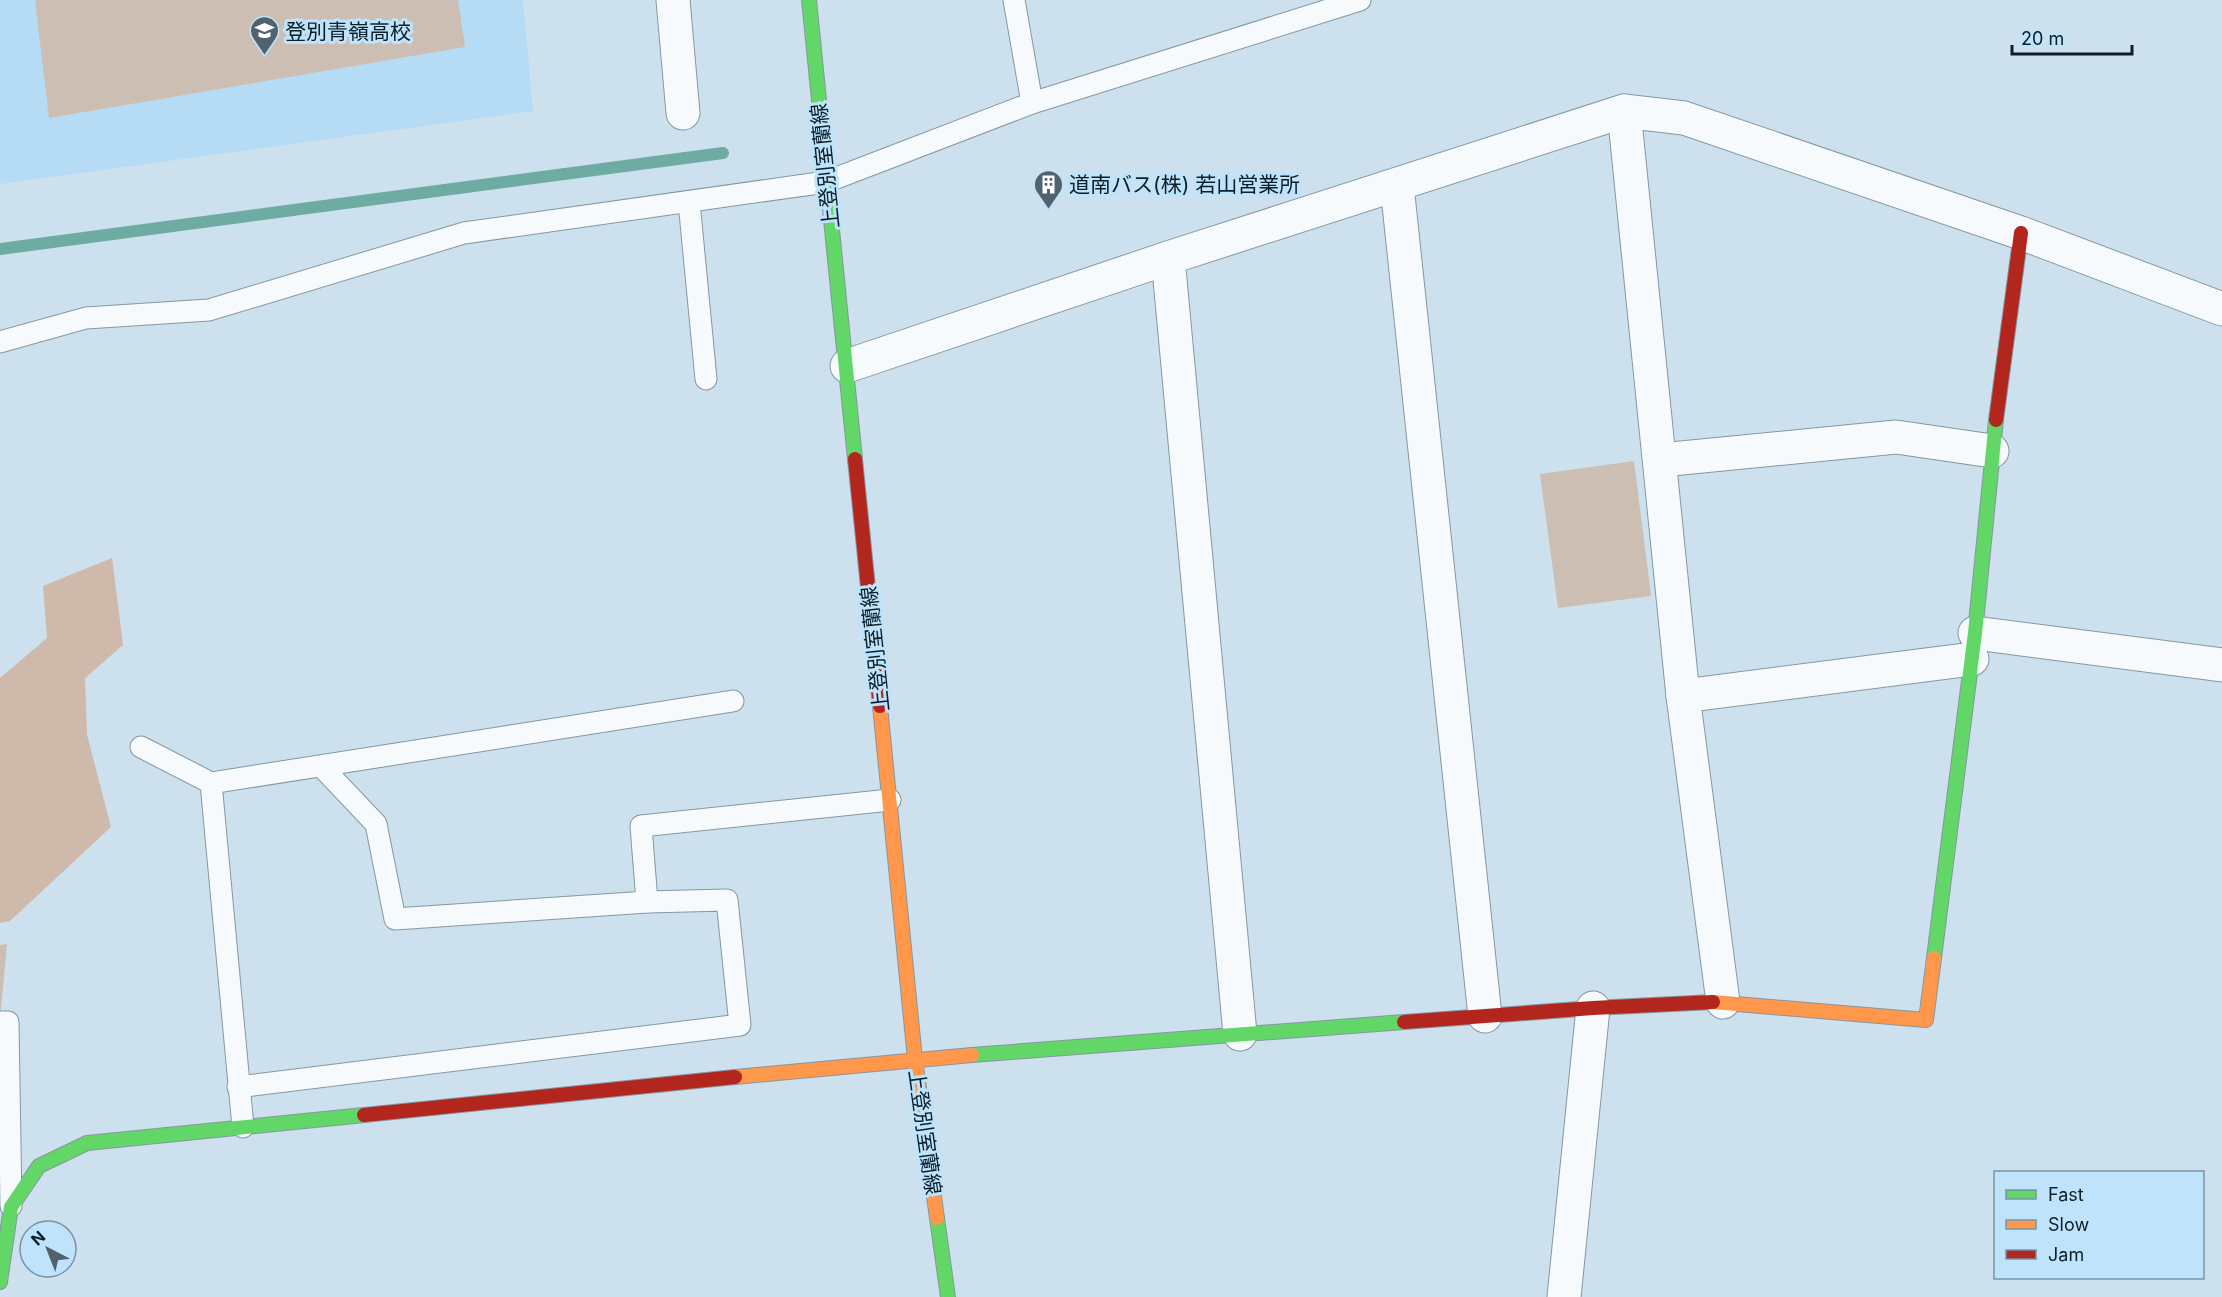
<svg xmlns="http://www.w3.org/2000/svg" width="2222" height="1297" viewBox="0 0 2222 1297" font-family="Inter,'Noto Sans JP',sans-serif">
<rect width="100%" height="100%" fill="#cce0ed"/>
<path fill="#b5dcf4" d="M 0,0 L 523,0 L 533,111 L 0,184 Z"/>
<g fill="#cdbeb4">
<path d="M 35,0 L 458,0 L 465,47 L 49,118 Z"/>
<path d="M 1634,461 L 1651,596 L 1558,608 L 1540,474 Z"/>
<path d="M 7,944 L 0,1019 L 0,945 Z"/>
</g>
<path fill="#ceb9aa" d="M 112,558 L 123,645 L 85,678 L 87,735 L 111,827 L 10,921 L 0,923 L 0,678 L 47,638 L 43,586 Z"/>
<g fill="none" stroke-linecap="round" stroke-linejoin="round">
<path stroke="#6eaba2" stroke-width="12" d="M 0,249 L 723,153"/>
<defs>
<g id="lane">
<path d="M 1032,103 L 1360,0"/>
<path d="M 689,202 L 706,379"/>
<path d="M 0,342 L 86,318 L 209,310 L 464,233 L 826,182 L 1032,103 L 1014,0"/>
<path d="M 141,747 L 211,783 L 243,1127"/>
<path d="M 321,766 L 376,824 L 395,919 L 647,902 L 641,826 L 890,800"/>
<path d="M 211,783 L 733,701"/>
<path d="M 0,1022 L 8,1022 L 11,1206"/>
<path d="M 238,1087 L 740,1025 L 727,900 L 647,902"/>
</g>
<g id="street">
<path d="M 673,0 L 683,113"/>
<path d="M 1624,111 L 1683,696 L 1723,1002"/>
<path d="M 1397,186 L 1485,1016"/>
<path d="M 1168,258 L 1240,1034"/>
<path d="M 847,366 L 1168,258 L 1624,111 L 1684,118 L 2021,233 L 2222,309"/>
<path d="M 1661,460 L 1896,437 L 1992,451"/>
<path d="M 1975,633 L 2222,665"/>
<path d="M 1683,696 L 1972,659"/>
<path d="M 1564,1297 L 1593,1008"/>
</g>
<g id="fast">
<path d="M 809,0 L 855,459"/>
<path d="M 1934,958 L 1975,633 L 1996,420"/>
<path d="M 972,1055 L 1404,1022"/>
<path d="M 937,1218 L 948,1297"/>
<path d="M 0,1282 L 11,1207 L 39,1166 L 87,1143 L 364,1115"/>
</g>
<g id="slow">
<path d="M 880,706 L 915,1059 L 937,1218"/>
<path d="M 1713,1002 L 1926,1020 L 1934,958"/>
<path d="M 735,1077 L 972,1055"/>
</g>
<g id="jam">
<path d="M 1996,420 L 2021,233"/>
<path d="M 855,459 L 880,706"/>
<path d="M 1404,1022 L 1593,1008 L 1713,1002"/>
<path d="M 364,1115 L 735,1077"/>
</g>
</defs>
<use href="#lane" stroke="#8697a1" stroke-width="23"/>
<use href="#street" stroke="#8697a1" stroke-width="35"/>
<use href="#fast" stroke="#8697a1" stroke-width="16"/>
<use href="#slow" stroke="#8697a1" stroke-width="16"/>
<use href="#jam" stroke="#8697a1" stroke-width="16"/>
<use href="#lane" stroke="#f7fafc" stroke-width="21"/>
<use href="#street" stroke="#f7fafc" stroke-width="33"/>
<use href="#fast" stroke="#63d668" stroke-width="14"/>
<use href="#slow" stroke="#ff974d" stroke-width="14"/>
<use href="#jam" stroke="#b3261e" stroke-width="14"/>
</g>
<defs>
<symbol id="school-pin" viewBox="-11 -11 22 30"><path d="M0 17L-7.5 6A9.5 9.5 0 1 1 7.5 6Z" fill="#4f626d" stroke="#bee3fa"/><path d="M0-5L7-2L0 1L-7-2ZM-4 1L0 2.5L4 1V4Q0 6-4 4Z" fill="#fff"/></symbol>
<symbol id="building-pin" viewBox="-11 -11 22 30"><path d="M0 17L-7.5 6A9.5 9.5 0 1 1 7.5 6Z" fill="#4f626d" stroke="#bee3fa"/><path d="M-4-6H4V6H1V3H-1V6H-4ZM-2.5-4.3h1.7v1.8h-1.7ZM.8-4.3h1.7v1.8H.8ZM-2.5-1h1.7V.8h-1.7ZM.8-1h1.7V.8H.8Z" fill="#fff"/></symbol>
</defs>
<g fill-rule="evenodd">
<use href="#school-pin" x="248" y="14" width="33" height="45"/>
<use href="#building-pin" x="1032" y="168" width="33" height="45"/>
</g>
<g text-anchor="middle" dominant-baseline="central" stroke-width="6" stroke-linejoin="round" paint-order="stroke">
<g font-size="21" fill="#0c1e28" stroke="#bee3fa" text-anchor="start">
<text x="285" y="31">登別青嶺高校</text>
<text x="1069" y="184">道南バス(株) 若山営業所</text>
</g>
<g font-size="21" fill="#0c1e28" stroke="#bee3fa">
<text transform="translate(825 166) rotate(-96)">上登別室蘭線</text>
<text transform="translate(875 649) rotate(-96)">上登別室蘭線</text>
<text transform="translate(925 1132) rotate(82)">上登別室蘭線</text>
</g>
</g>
<rect x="1994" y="1171" width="210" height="108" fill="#bee3fa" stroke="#7794a6" stroke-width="1.5"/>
<rect x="2006" y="1190" width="30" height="9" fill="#63d668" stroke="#7794a6" stroke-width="1.5"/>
<text x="2048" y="1201" font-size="18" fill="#0c1e28">Fast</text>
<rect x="2006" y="1220" width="30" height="9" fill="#ff974d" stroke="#7794a6" stroke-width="1.5"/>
<text x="2048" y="1231" font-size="18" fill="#0c1e28">Slow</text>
<rect x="2006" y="1250" width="30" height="9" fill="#b3261e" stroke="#7794a6" stroke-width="1.5"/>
<text x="2048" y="1261" font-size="18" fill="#0c1e28">Jam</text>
<g transform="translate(48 1249) rotate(318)"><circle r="28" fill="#bee3fa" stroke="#7794a6" stroke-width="1.5"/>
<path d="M0-4.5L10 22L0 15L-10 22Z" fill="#4f626d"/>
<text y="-9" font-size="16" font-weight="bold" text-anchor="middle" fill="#0c1e28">N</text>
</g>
<path d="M2012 45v9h120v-9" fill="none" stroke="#0c1e28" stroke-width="3"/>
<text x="2021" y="45" font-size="18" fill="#0c1e28" stroke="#bee3fa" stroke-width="4.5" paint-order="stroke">20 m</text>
</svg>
